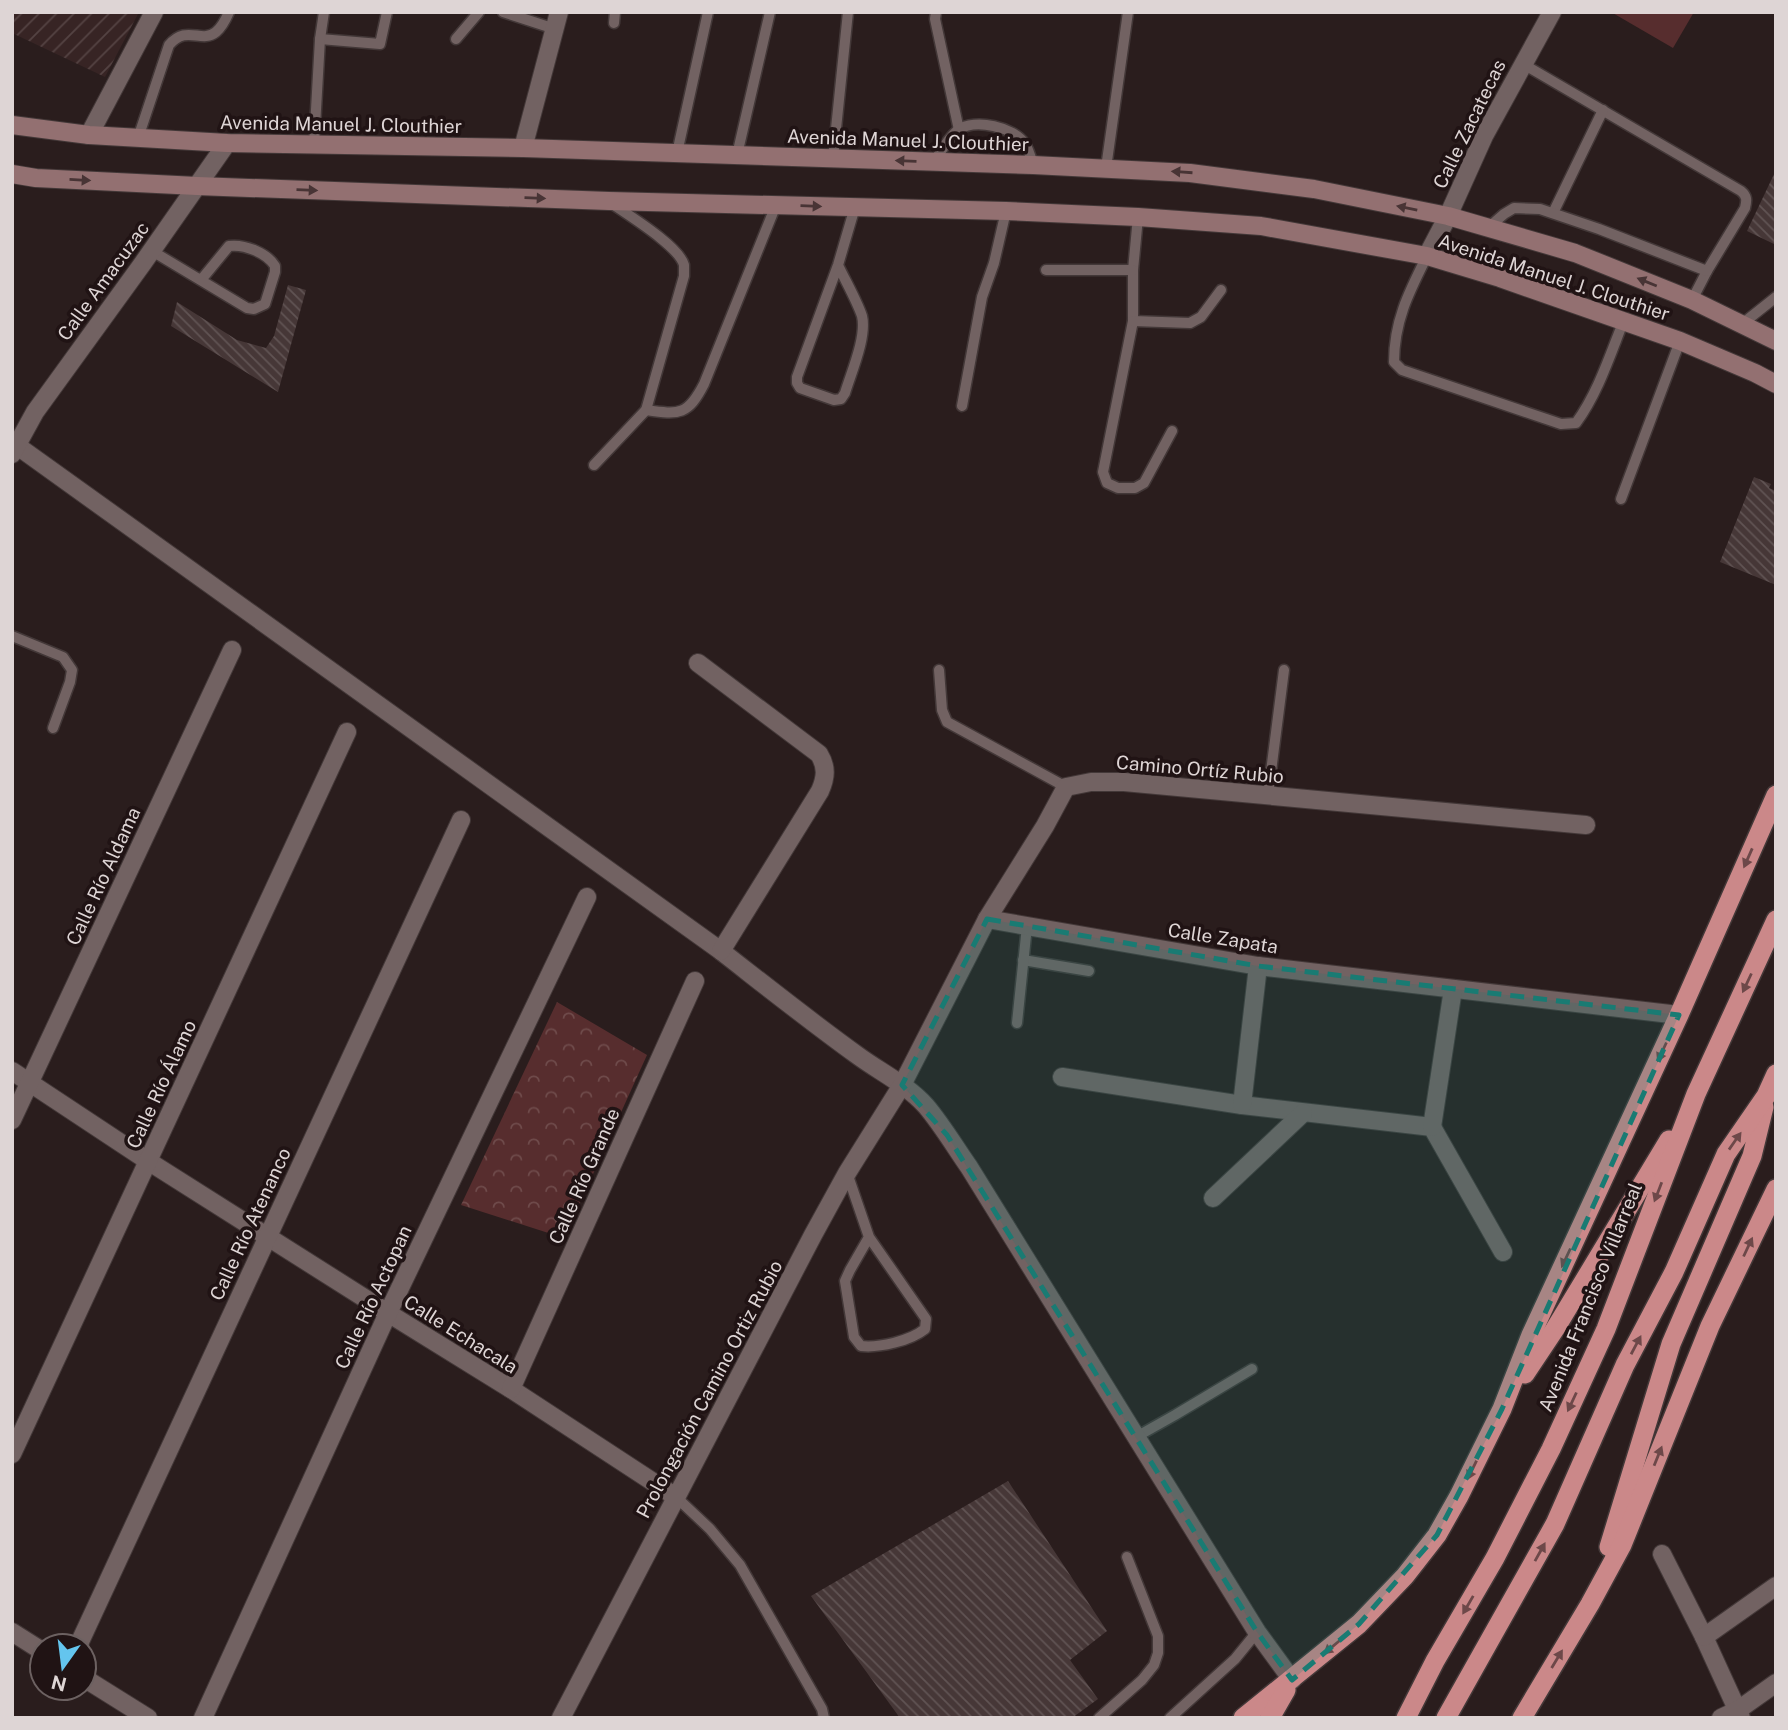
<svg xmlns="http://www.w3.org/2000/svg" width="1788" height="1730" viewBox="0 0 1788 1730" font-family="'Public Sans',sans-serif">
<defs>
<pattern id="industrial-furrows" width="10" height="10" patternUnits="userSpaceOnUse" patternTransform="scale(1.75)"><rect width="10" height="10" fill="#372424"/><path d="M-1 1l2-2M0 10L10 0M9 11l2-2" fill="none" stroke="#544343"/></pattern>
<pattern id="park-crowns" width="20" height="18" patternUnits="userSpaceOnUse" patternTransform="scale(1.75)"><rect width="20" height="18" fill="#572d2e"/><path d="M2 6a3 3 0 1 1 6 0M12 15a3 3 0 1 1 6 0" fill="none" stroke="#6f4b4b"/></pattern>
<pattern id="building-back-hatch" width="6" height="6" patternUnits="userSpaceOnUse" patternTransform="scale(1.75)"><rect width="6" height="6" fill="#463737"/><path d="M-1 5l2 2M0 0l6 6M5-1l2 2" fill="none" stroke="#605353"/></pattern>
</defs>
<rect width="100%" height="100%" fill="#2a1d1d"/>
<path fill="url(#industrial-furrows)" d="M 13,12 L 139,12 L 105,77 L 12,33 Z"/>
<path fill="url(#park-crowns)" d="M 557,1002 L 647,1055 L 564,1238 L 461,1205 Z"/>
<path fill="#572d2e" d="M 1611,12 L 1694,12 L 1673,48 Z"/>
<g fill="url(#building-back-hatch)">
<path d="M 1776,170 L 1776,245 L 1747,231 Z"/>
<path d="M 288,285 L 306,290 L 278,392 L 171,326 L 177,302 L 237,340 L 266,348 L 274,336 Z"/>
<path d="M 1754,477 L 1771,484 L 1769,488 L 1776,491 L 1776,585 L 1720,562 Z"/>
<path d="M 1008,1481 L 1107,1631 L 1070,1660 L 1098,1699 L 1072,1718 L 900,1718 L 811,1596 Z"/>
</g>
<g fill="none" stroke-linecap="round" stroke-linejoin="round">
<defs>
<g id="service">
<path d="M 503,12 L 555,29"/>
<path d="M 936,12 L 935,19 L 959,130"/>
<path d="M 614,23 L 615,12"/>
<path d="M 320,39 L 380,44 L 387,12"/>
<path d="M 456,39 L 479,12"/>
<path d="M 1523,64 L 1741,191 C 1747,196 1747,200 1745,208 L 1707,271 L 1692,300"/>
<path d="M 138,138 L 169,45 C 187,24 201,44 216,32 C 222,27 226,19 229,12"/>
<path d="M 314,145 L 320,39 L 324,12"/>
<path d="M 677,153 L 708,12"/>
<path d="M 737,155 L 770,12"/>
<path d="M 833,158 L 848,12"/>
<path d="M 934,162 C 941,151 948,138 958,130 C 975,118 1014,127 1025,144 C 1029,150 1031,158 1033,165"/>
<path d="M 1106,168 L 1128,12"/>
<path d="M 1553,213 L 1603,110"/>
<path d="M 1138,217 L 1133,270 L 1133,321 L 1103,472 L 1107,483 L 1118,488 L 1135,488 L 1144,483 L 1172,431"/>
<path d="M 1488,228 L 1504,214 L 1514,208 L 1540,209 L 1599,229 L 1707,271"/>
<path d="M 152,251 L 247,308 L 254,309 L 265,304 L 275,272 L 275,266 C 267,253 245,244 229,246 L 201,280"/>
<path d="M 1427,256 C 1409,292 1394,321 1394,362 L 1402,370 L 1561,424 L 1576,423 C 1598,393 1610,355 1624,320"/>
<path d="M 838,265 C 845,280 857,301 862,316 C 867,337 851,373 845,393 L 841,399 L 834,400 L 800,388 L 797,383 L 797,377 L 838,265 L 855,207"/>
<path d="M 1046,270 L 1133,270"/>
<path d="M 1133,321 L 1190,323 L 1201,317 L 1221,290"/>
<path d="M 1742,324 L 1776,297"/>
<path d="M 962,406 L 982,297 L 994,263 L 1006,211"/>
<path d="M 646,410 C 680,415 688,415 704,384 L 776,205"/>
<path d="M 594,465 L 646,410 L 684,276 C 684,275 684,266 684,265 C 679,246 628,215 611,203"/>
<path d="M 1621,499 L 1680,341"/>
<path d="M 12,636 L 63,657 L 72,670 L 70,682 L 53,728"/>
<path d="M 939,670 L 942,710 L 947,722 L 1066,787"/>
<path d="M 1268,795 L 1284,670"/>
<path d="M 1023,960 L 1089,971"/>
<path d="M 1017,1023 L 1027,926"/>
<path d="M 847,1173 L 869,1237 L 926,1319 L 925,1329 C 910,1341 879,1348 861,1346 L 854,1337 L 845,1281 L 850,1270 L 869,1237"/>
<path d="M 1136,1437 L 1175,1415 L 1252,1369"/>
<path d="M 676,1497 L 710,1529 L 740,1565 L 822,1709 L 824,1718"/>
<path d="M 1099,1718 L 1142,1680 L 1154,1665 L 1158,1653 L 1158,1636 L 1127,1557"/>
<path d="M 1170,1718 L 1235,1659 L 1257,1632"/>
</g>
<g id="minor">
<path d="M 89,135 L 154,12"/>
<path d="M 523,148 L 559,12"/>
<path d="M 1427,256 L 1448,216 L 1484,136 L 1552,12"/>
<path d="M 16,445 L 721,951 C 766,986 811,1022 857,1055 C 880,1072 906,1084 926,1106 C 942,1125 955,1147 969,1167 L 1257,1632 L 1292,1680"/>
<path d="M 12,454 L 35,412 L 143,263 L 227,143"/>
<path d="M 698,663 L 819,754 C 827,767 826,777 820,791 L 721,951"/>
<path d="M 987,919 L 1258,966 L 1679,1015"/>
<path d="M 12,1071 L 148,1161 L 388,1313 L 511,1389 L 676,1497"/>
<path d="M 1062,1077 L 1242,1105 L 1432,1127 L 1503,1252"/>
<path d="M 1242,1105 L 1258,966"/>
<path d="M 12,1120 L 232,650"/>
<path d="M 1432,1127 L 1453,989"/>
<path d="M 1213,1198 L 1303,1113"/>
<path d="M 511,1389 L 695,981"/>
<path d="M 12,1454 L 347,732"/>
<path d="M 1662,1554 L 1704,1637 L 1741,1718"/>
<path d="M 12,1632 L 42,1651"/>
<path d="M 1704,1637 L 1776,1586"/>
<path d="M 78,1646 L 461,820"/>
<path d="M 84,1678 L 148,1718"/>
<path d="M 203,1718 L 388,1313 L 587,897"/>
<path d="M 561,1718 L 813,1235 L 847,1173 L 902,1085 L 987,919 L 1045,826 L 1066,787 L 1091,782 L 1124,782 L 1586,825"/>
<path d="M 1721,1718 L 1738,1710 L 1776,1683"/>
</g>
<g id="secondary">
<path d="M 12,125 L 89,135 L 227,143 L 523,148 L 1033,165 L 1190,173 L 1314,189 L 1448,216 L 1575,253 L 1692,300 L 1776,341"/>
<path d="M 12,174 L 36,178 L 197,186 L 609,201 L 1006,211 L 1138,217 L 1261,226 L 1427,256 L 1500,278 L 1680,341 L 1755,373 L 1776,384"/>
</g>
<g id="trunk">
<path d="M 1525,1374 L 1555,1329 L 1669,1140"/>
<path d="M 1609,1547 L 1671,1344 L 1752,1156 L 1764,1107"/>
<path d="M 1243,1718 L 1359,1624 L 1405,1576 L 1437,1535 L 1459,1496 L 1502,1409 L 1531,1335 L 1679,1015 L 1776,795"/>
<path d="M 1270,1718 L 1286,1690"/>
<path d="M 1406,1718 L 1435,1661 L 1495,1558 L 1551,1449 L 1606,1329 L 1696,1094 L 1776,920"/>
<path d="M 1446,1718 L 1555,1524 L 1625,1365 L 1674,1272 L 1726,1154 L 1766,1096 L 1776,1074"/>
<path d="M 1522,1718 L 1590,1604 L 1622,1545 L 1710,1326 L 1776,1189"/>
</g>
</defs>
<use href="#service" stroke="#433838" stroke-width="13"/>
<use href="#minor" stroke="#433838" stroke-width="20"/>
<use href="#secondary" stroke="#433838" stroke-width="20"/>
<use href="#trunk" stroke="#433838" stroke-width="22"/>
<use href="#service" stroke="#726262" stroke-width="10"/>
<use href="#minor" stroke="#726262" stroke-width="18"/>
<use href="#secondary" stroke="#937071" stroke-width="18"/>
<use href="#trunk" stroke="#cb8889" stroke-width="19"/>
</g>
<defs><path id="oneway-solid" d="M-6-.8H1V-3.2L6.5 0L1 3.2V.8H-6Z" transform="scale(1.75)"/></defs>
<g fill="#483435">
<use href="#oneway-solid" transform="translate(906 161) rotate(-178)"/>
<use href="#oneway-solid" transform="translate(1182 172) rotate(-176)"/>
<use href="#oneway-solid" transform="translate(80 180) rotate(3)"/>
<use href="#oneway-solid" transform="translate(307 190) rotate(2)"/>
<use href="#oneway-solid" transform="translate(535 198) rotate(2)"/>
<use href="#oneway-solid" transform="translate(811 206) rotate(2)"/>
<use href="#oneway-solid" transform="translate(1407 208) rotate(-168)"/>
<use href="#oneway-solid" transform="translate(1647 282) rotate(-158)"/>
</g>
<g fill="#6d4849">
<use href="#oneway-solid" transform="translate(1748 858) rotate(114)"/>
<use href="#oneway-solid" transform="translate(1747 983) rotate(115)"/>
<use href="#oneway-solid" transform="translate(1662 1052) rotate(115)"/>
<use href="#oneway-solid" transform="translate(1735 1141) rotate(-55)"/>
<use href="#oneway-solid" transform="translate(1658 1192) rotate(111)"/>
<use href="#oneway-solid" transform="translate(1748 1247) rotate(-65)"/>
<use href="#oneway-solid" transform="translate(1566 1258) rotate(115)"/>
<use href="#oneway-solid" transform="translate(1636 1345) rotate(-62)"/>
<use href="#oneway-solid" transform="translate(1572 1402) rotate(115)"/>
<use href="#oneway-solid" transform="translate(1658 1456) rotate(-68)"/>
<use href="#oneway-solid" transform="translate(1472 1470) rotate(116)"/>
<use href="#oneway-solid" transform="translate(1540 1552) rotate(-61)"/>
<use href="#oneway-solid" transform="translate(1468 1605) rotate(120)"/>
<use href="#oneway-solid" transform="translate(1332 1647) rotate(140)"/>
<use href="#oneway-solid" transform="translate(1557 1659) rotate(-59)"/>
</g>
<path fill="#197b73" fill-opacity="0.2" stroke="#197b73" stroke-width="5" stroke-dasharray="14 9" stroke-linejoin="round" d="M 987,919 L 1258,966 L 1679,1015 L 1502,1409 L 1437,1535 L 1359,1624 L 1292,1680 L 1257,1632 L 947,1135 L 902,1085 Z"/>
<g text-anchor="middle" dominant-baseline="central" stroke-width="7" stroke-linejoin="round" paint-order="stroke">
<g font-size="19" fill="#ded5d5" stroke="#201314">
<text transform="translate(341 124) rotate(1)">Avenida Manuel J. Clouthier</text>
<text transform="translate(1469 124) rotate(-64)">Calle Zacatecas</text>
<text transform="translate(908 140) rotate(2)">Avenida Manuel J. Clouthier</text>
<text transform="translate(1554 277) rotate(18)">Avenida Manuel J. Clouthier</text>
<text transform="translate(103 281) rotate(-54)">Calle Amacuzac</text>
<text transform="translate(1200 769) rotate(5)">Camino Ortíz Rubio</text>
<text transform="translate(103 876) rotate(-65)">Calle Río Aldama</text>
<text transform="translate(1223 938) rotate(9)">Calle Zapata</text>
<text transform="translate(161 1084) rotate(-65)">Calle Río Álamo</text>
<text transform="translate(584 1176) rotate(-66)">Calle Río Grande</text>
<text transform="translate(250 1224) rotate(-65)">Calle Río Atenanco</text>
<text transform="translate(373 1297) rotate(-65)">Calle Río Actopan</text>
<text transform="translate(1590 1297) rotate(-68)">Avenida Francisco Villarreal</text>
<text transform="translate(461 1334) rotate(32)">Calle Echacala</text>
<text transform="translate(709 1389) rotate(-62)">Prolongación Camino Ortiz Rubio</text>
</g>
</g>
<rect width="1788" height="1730" fill="none" stroke="#ded5d5" stroke-width="28"/>
<g transform="translate(63 1667) rotate(194)"><circle r="33" fill="#201314" stroke="#6c6161" stroke-width="2"/>
<path d="M0-5L12 26L0 18L-12 26Z" fill="#64c5ee"/>
<text y="-10" font-size="19" font-weight="bold" text-anchor="middle" fill="#ded5d5">N</text>
</g>
</svg>
